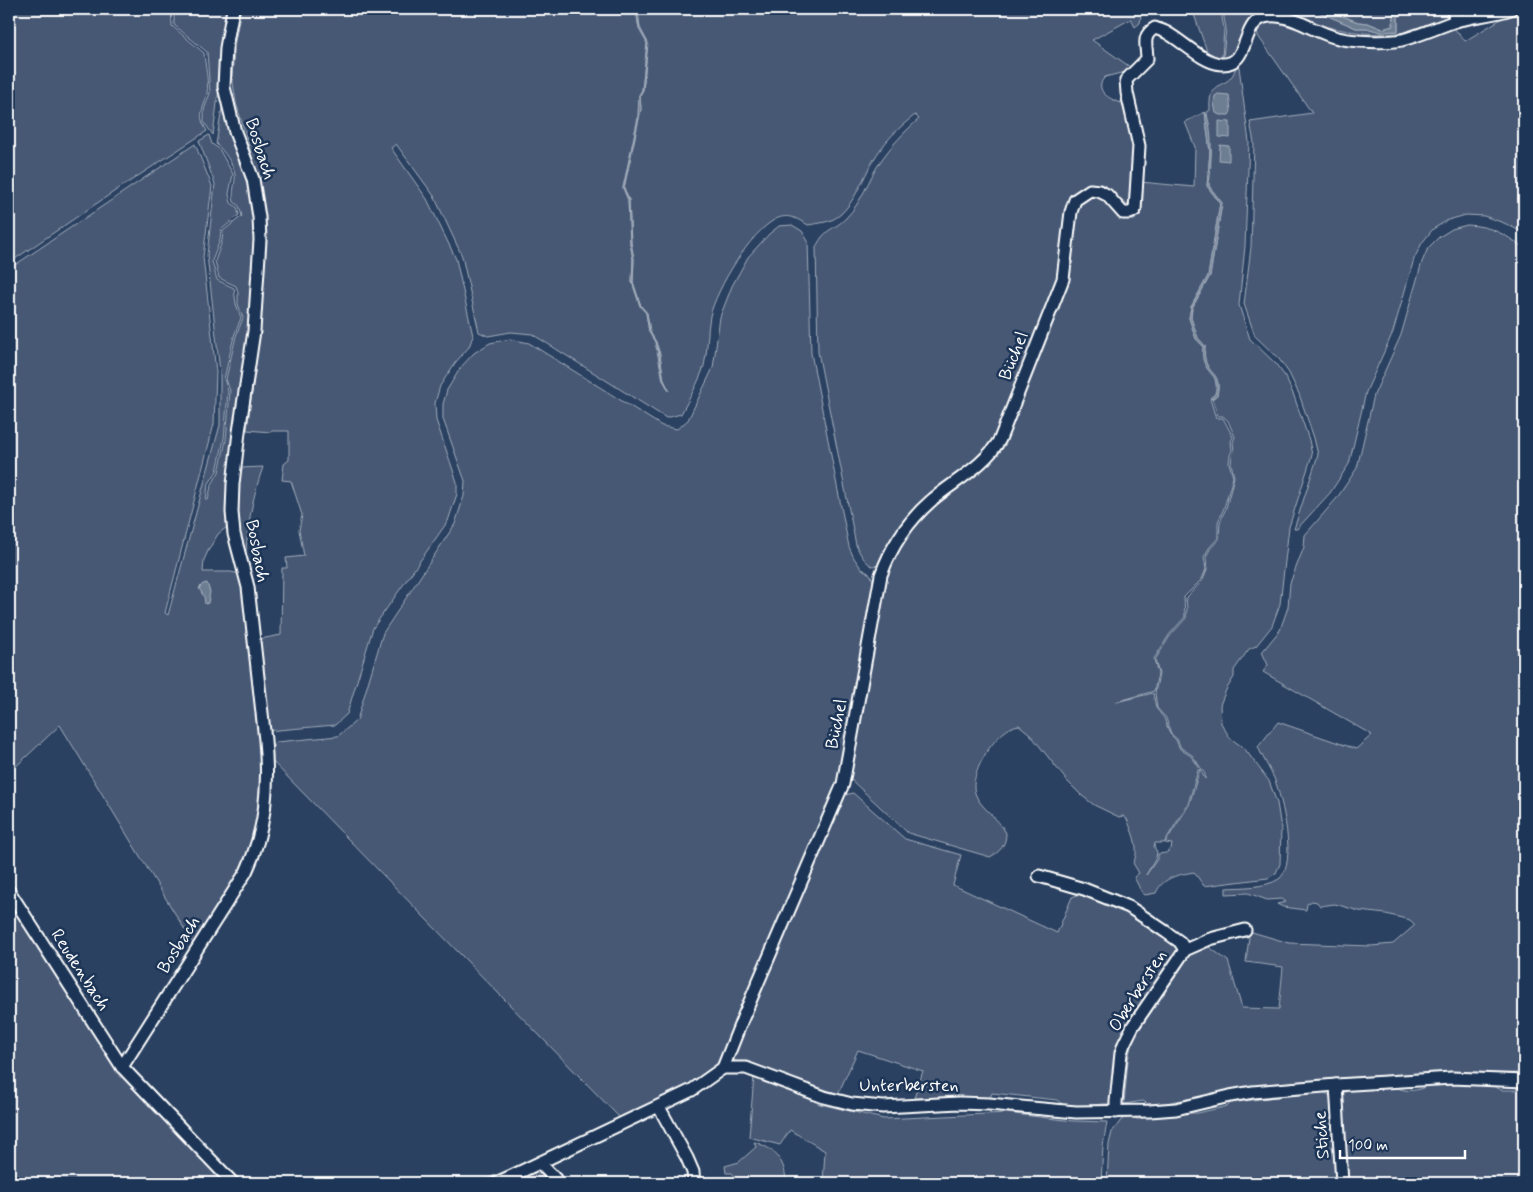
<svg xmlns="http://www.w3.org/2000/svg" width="1533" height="1192" viewBox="0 0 1533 1192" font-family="Mynerve,sans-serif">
<rect width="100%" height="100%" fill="#2a4161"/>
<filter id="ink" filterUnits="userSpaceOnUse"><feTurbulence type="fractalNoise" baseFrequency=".02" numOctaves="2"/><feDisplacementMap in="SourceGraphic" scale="10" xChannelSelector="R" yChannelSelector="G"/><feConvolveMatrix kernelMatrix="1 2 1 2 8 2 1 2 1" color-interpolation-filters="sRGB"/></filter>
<g filter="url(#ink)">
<g fill="#465975" stroke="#a2acba">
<path d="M 21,9 L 171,9 L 172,26 L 204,53 C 205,65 209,83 207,93 C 204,111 196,113 207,131 L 115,191 L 9,263 L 9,17 Z"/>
<path d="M 174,9 L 229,9 L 213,135 L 204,122 L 204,110 L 210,93 L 207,52 L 174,25 Z"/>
<path d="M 241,9 L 636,9 L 639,29 L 647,43 L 642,90 L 639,95 L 638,118 L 623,188 L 628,200 L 630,243 L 633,259 L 632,282 L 640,306 L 646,313 L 649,332 L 655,342 L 663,380 L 669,390 L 664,380 L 656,342 L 650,332 L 647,313 L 641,306 L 633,282 L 634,259 L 631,243 L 629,200 L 624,188 L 641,109 L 640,95 L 643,90 L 648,43 L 640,28 L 638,9 L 1144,9 L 1141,16 L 1140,23 L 1135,27 L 1131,19 L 1092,40 L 1133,69 L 1129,71 L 1105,77 C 1093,90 1109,99 1121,103 L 1124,89 L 1136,139 L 1131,200 L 1129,206 L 1112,194 L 1079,192 L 1056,294 L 999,432 L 987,451 L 930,497 L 881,565 L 872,566 C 864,561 860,554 856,545 L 818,352 L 816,247 C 826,227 833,231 846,218 C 862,202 868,180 880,162 C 891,146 904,132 919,119 L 915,115 C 899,127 883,143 873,161 C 863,178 855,201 841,214 C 831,223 819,223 808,225 C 798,219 788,213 776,219 C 750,232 717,288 710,316 C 707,332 708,350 704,366 C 699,382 689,399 681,414 L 666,418 L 532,334 L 511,332 L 488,336 L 479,332 L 462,256 L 434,196 L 396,144 L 391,148 L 427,199 L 456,259 L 473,336 L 469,347 L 455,363 L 440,386 L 435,403 L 436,420 L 457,482 L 457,494 L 448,521 L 373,628 L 347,714 L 335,725 L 267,731 L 255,640 L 281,635 L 282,568 L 287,568 L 286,558 L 304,556 L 299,530 L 302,515 L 291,481 L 282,480 L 284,464 L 289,460 L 289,431 L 272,431 L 271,432 L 247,430 L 260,332 L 265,239 L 264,206 L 258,176 L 236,103 L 232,76 L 235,41 Z"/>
<path d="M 1192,9 L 1223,9 L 1222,18 L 1224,28 L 1222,58 L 1208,54 Z"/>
<path d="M 1225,9 L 1280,9 L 1284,14 L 1264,15 L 1240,49 L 1231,58 L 1223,58 L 1226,28 L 1224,18 Z"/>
<path d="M 1285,9 L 1317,9 L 1319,12 L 1356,28 L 1366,28 L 1381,32 L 1398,31 L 1398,17 L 1408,9 L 1447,9 L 1449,14 L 1447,19 C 1396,45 1340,32 1288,16 Z"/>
<path d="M 1324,9 L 1398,9 L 1394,15 L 1393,26 L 1383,29 L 1368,23 L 1358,22 Z"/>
<path d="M 1524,10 L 1524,233 L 1504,223 L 1484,216 L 1466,215 L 1448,220 L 1433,229 L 1422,243 L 1414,259 L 1393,332 L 1366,392 L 1349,464 L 1330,493 L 1297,529 L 1294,529 L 1318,455 L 1314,438 L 1299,394 L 1289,373 L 1279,359 L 1255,336 L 1244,304 L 1251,247 L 1254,143 L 1250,122 L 1312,113 L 1258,36 L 1257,30 L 1266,23 L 1276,22 L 1324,38 L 1380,41 L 1453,27 L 1465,41 L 1506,16 Z"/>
<path d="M 1236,67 L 1239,67 L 1249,142 L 1245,246 L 1239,305 L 1250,339 L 1275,363 L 1285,376 L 1294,396 L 1309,440 L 1312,455 L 1289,527 L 1280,604 L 1272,626 L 1256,646 L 1249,649 L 1234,670 L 1234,677 L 1226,690 L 1220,705 L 1221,723 L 1230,738 L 1244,748 L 1269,781 L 1277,803 L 1281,828 L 1280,864 L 1276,873 L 1268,878 L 1204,886 L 1194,872 C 1178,875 1163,877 1156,893 L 1145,895 L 1141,891 L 1134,877 L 1139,873 L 1133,863 C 1141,850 1132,832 1127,819 L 1123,816 L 1119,817 L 1094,805 L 1081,795 L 1067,781 L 1030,734 L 1019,725 C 998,727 968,773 975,793 C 979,807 999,818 1006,833 C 1006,845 1000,852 990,857 L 908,833 L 848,777 L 885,572 L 918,517 L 991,456 L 1042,339 L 1077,204 L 1090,196 C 1115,200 1110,221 1135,220 L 1140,182 L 1194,187 L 1195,147 L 1185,122 L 1205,112 L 1210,152 L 1207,186 L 1220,203 L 1208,276 L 1191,307 L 1189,318 L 1196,339 L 1203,346 C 1203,360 1205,368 1215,377 L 1217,388 L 1215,394 L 1210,399 L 1216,418 L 1223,418 L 1233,437 L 1231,441 L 1232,451 L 1230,455 L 1229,463 L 1233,477 L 1224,508 L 1218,522 L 1218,538 L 1209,548 L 1204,557 L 1206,569 L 1202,579 L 1184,597 L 1185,617 L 1169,635 L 1154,659 L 1158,674 L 1154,691 L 1116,702 L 1153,693 L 1156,708 L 1164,718 L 1170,734 L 1176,740 L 1180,749 L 1191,756 L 1199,767 L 1188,804 L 1164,843 L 1155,843 L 1154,847 L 1157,852 L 1156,858 L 1146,875 L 1158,858 L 1158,854 L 1166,853 L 1171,849 L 1172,844 L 1165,843 L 1189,805 L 1200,769 L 1205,779 L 1205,774 L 1192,755 L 1181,748 L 1177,739 L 1171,734 L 1166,718 L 1157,708 L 1155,693 L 1159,674 L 1155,660 L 1170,636 L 1186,618 L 1187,608 L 1186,598 L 1203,580 L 1207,569 L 1206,557 L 1210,549 L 1219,539 L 1220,522 L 1226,508 L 1234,477 L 1231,463 L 1232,456 L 1234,451 L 1233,442 L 1235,437 L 1228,421 L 1223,416 L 1218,416 L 1212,399 L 1217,395 C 1222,372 1207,375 1204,358 C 1204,355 1205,349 1205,346 L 1198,338 L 1191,318 L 1192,308 L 1210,276 L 1222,203 L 1209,186 L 1211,151 L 1207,112 L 1210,110 C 1208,74 1228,94 1236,67 Z"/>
<path d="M 223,102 L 248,180 L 254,207 L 256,238 L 249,330 L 230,521 L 227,527 L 218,534 L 208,551 L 204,560 L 203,572 L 231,572 L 240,574 L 258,707 L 264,782 L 252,852 L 196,948 L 60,725 L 9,773 L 9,269 L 195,144 L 212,186 L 203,257 L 216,372 L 214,424 L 165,613 L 168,615 L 220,425 L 220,372 L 207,255 L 215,184 L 199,141 L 209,135 L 212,144 L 219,149 L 233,174 L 229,194 L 231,203 L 237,207 L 239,215 L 221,230 L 220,240 L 212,261 L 217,280 L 234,288 L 236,304 L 241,318 L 234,336 L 224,379 L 228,391 L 224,439 L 217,471 L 208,485 L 206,500 L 208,500 L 211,486 L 219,472 L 226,440 L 230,391 L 226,379 L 236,336 L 243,318 L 238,304 L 238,293 L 236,286 L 219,278 L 215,261 L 222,241 L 223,231 L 242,216 L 239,206 L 234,202 C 231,192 236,184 235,174 C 235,167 222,148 216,144 Z"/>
<path d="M 792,225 L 802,231 L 808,241 L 811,353 L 849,547 L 854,558 L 861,568 L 871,575 L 875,587 L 840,782 L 720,1062 L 691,1085 L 661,1100 C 654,1099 630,1116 621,1121 C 578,1143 533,1163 489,1183 L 477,1183 L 547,1153 L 620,1118 L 270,759 L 270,751 L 276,742 L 338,736 L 357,720 L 383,633 L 455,524 L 464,496 L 465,481 L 443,419 L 443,404 L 447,390 L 461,367 L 474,353 L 490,343 L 510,339 L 529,343 L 662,426 L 677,429 L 688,420 L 713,368 L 720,317 L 732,286 L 748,257 L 769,234 L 779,226 Z"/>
<path d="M 1467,225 C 1492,226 1504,234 1524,248 L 1524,1073 L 1433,1074 L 1251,1087 L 1166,1103 L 1148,1104 L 1143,1101 L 1124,1104 L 1128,1060 L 1131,1046 L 1137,1033 L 1182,967 L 1187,953 L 1205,944 L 1228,961 L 1242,1008 L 1279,1009 L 1283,967 L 1246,962 L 1249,937 L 1236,935 L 1252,932 L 1289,943 L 1371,946 L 1393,944 L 1415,925 L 1410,920 L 1386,914 L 1359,911 L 1335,904 L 1320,906 L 1317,902 L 1312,901 L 1307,904 L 1306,910 L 1283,907 L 1277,904 L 1286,902 L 1282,899 L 1267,900 L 1248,893 L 1226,894 L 1226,888 C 1242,887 1265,888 1279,879 C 1298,864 1282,798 1274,778 C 1269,768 1263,758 1258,747 L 1278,722 L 1356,749 L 1372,735 L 1263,672 L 1268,665 L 1262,652 L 1280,630 L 1288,607 L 1290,583 L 1304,547 L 1305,535 L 1337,498 L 1357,468 L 1374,395 L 1401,335 L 1422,262 L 1428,248 L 1439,237 L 1452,229 Z"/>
<path d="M 263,467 C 251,501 247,530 245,566 L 237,533 L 236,512 L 240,468 Z"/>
<path d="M 853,793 L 905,839 L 961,855 L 953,885 L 1057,933 L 1072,897 L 1085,892 L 1126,909 L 1177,946 L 1178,952 L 1128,1027 L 1112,1102 L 1109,1104 C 1093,1103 1070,1113 1057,1100 L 992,1093 L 990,1098 L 944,1097 L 914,1098 L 923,1071 L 858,1050 L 838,1094 L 749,1063 L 734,1061 L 730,1056 L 842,796 Z"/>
<path d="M 9,899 L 117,1069 L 227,1183 L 9,1183 Z"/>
<path d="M 754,1076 L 774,1083 L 820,1104 L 884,1119 L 1006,1113 L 1073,1121 L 1107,1122 L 1103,1146 L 1101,1183 L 823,1183 L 825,1151 L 790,1130 L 780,1145 L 749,1137 Z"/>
<path d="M 1480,1083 L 1493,1086 L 1502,1090 L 1516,1090 L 1519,1086 L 1524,1087 L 1524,1183 L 1345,1183 L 1341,1097 L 1347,1090 L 1398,1088 C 1406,1092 1419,1091 1426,1086 Z"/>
<path d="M 1321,1091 L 1333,1097 L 1337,1183 L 1107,1183 L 1109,1144 L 1112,1132 L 1122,1119 L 1135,1116 L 1136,1119 L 1141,1119 L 1142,1116 L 1176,1113 L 1198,1113 L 1228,1106 L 1230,1103 Z"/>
<path d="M 754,1142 C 774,1148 784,1159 786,1180 L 789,1179 L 794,1183 L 741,1183 L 732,1173 L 726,1173 L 725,1166 L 739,1162 L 756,1147 Z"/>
<path d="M 529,1173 C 541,1173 546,1176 555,1183 L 508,1183 Z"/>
</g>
<g fill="#6d7d92" stroke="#a7b1be">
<path d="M 636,9 L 640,28 L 648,43 L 643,90 L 640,95 L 641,109 L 624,188 L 629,200 L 631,243 L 634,259 L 633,282 L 641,306 L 647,313 L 650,332 L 656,342 L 660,354 L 664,380 L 669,391 L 663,380 L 659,354 L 655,342 L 649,332 L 646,313 L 640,306 L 632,282 L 633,259 L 630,243 L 628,200 L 623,188 L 638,118 L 639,95 L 642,90 L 647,43 L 639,29 Z"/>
<path d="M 1317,9 L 1324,9 L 1358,22 L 1368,23 L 1382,29 L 1393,26 L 1394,15 L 1398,9 L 1409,9 L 1408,13 L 1404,12 L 1398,17 L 1398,31 L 1381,32 L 1366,28 L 1356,28 L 1319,12 Z"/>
<path d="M 1218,94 L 1229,95 L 1231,111 L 1229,115 L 1220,115 L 1216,113 L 1214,103 L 1215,96 Z"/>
<path d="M 1205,112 C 1214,126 1211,168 1209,186 L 1222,203 L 1210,276 L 1192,308 L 1191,318 L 1198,338 L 1205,346 C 1205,349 1204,355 1205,358 C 1208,376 1222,371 1217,395 L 1212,399 L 1210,398 L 1215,394 C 1220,373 1207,376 1203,359 C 1202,356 1203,350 1203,346 L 1196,339 L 1189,318 L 1191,307 L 1208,276 L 1220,203 L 1207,186 L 1210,152 Z"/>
<path d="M 1219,121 L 1230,122 L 1230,138 L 1219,137 Z"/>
<path d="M 1220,145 L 1229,146 L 1229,161 L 1219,160 Z"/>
<path d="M 207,583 L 210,592 L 208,603 L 205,604 L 204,597 L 199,588 L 203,584 Z"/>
</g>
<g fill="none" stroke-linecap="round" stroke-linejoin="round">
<defs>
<g id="minor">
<path d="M 1452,9 L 1456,21"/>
<path d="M 1039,876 L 1084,889 L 1129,907 L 1166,932 L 1180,942 L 1185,950"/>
<path d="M 9,891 L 122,1067 L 233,1183"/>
<path d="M 122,1067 L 246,872 C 266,830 269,786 265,740 L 248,587 L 234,534 L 232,512 L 233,484 L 239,432 L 254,331 L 260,240 L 259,217 L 253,179 L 235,132 L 224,87 L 226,48 L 233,9"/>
<path d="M 723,1068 L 742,1020 L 843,784 L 881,575 C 891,547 909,520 932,500 C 954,481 985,466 1000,439 L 1063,279 L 1071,212 L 1075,200 L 1090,190 L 1099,191 L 1107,195 L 1123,213 L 1130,213 L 1135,210 L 1139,146 L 1127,93 L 1126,80 L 1147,59 C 1147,46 1141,36 1155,28 C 1160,30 1165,31 1169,34 C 1183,42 1204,63 1221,64 C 1252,66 1239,18 1270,16 C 1293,14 1315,33 1338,38 C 1354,42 1386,43 1402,40 C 1421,35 1438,27 1456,21 C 1474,16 1493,15 1511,9"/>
<path d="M 1336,1085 L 1342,1183"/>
<path d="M 659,1107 L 687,1158 L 693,1172 L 694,1183"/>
<path d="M 1116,1112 L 1116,1102 L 1121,1053 L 1124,1044 L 1133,1026 L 1185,950 L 1210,939 L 1245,930"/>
<path d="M 540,1163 L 559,1183"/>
<path d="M 497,1183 L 692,1090 L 723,1068 L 746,1068 L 824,1097 L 852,1104 L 883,1107 L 959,1103 L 989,1104 L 1076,1112 L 1150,1111 L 1176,1109 L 1230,1096 L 1253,1092 L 1336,1085 L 1452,1078 L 1524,1081"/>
</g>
</defs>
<use href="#minor" stroke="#fff" stroke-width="15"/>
<use href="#minor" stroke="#1d3557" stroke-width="11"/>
</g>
</g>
<g text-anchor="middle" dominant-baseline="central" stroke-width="5" stroke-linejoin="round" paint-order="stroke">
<g font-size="18" fill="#fff" stroke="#1d3557">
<text transform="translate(260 149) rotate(72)">Bosbach</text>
<text transform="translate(1014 356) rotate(-68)">Büchel</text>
<text transform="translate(257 551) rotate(79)">Bosbach</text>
<text transform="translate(837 724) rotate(-79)">Büchel</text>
<text transform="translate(179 945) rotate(-58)">Bosbach</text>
<text transform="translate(80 970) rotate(57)">Reudenbach</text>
<text transform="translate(1138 991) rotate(-58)">Oberbersten</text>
<text x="909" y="1086">Unterbersten</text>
<text transform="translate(1322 1135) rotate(-94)">Stiche</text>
</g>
</g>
<rect width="1533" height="1192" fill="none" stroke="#1d3557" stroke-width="30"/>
<rect x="15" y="15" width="1503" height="1162" fill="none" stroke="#fff" stroke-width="2" filter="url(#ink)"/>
<path d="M1340 1150v8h125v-8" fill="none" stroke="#ffffff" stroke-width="2.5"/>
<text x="1348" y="1150" font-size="15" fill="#ffffff" stroke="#1d3557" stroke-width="4" paint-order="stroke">100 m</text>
</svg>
